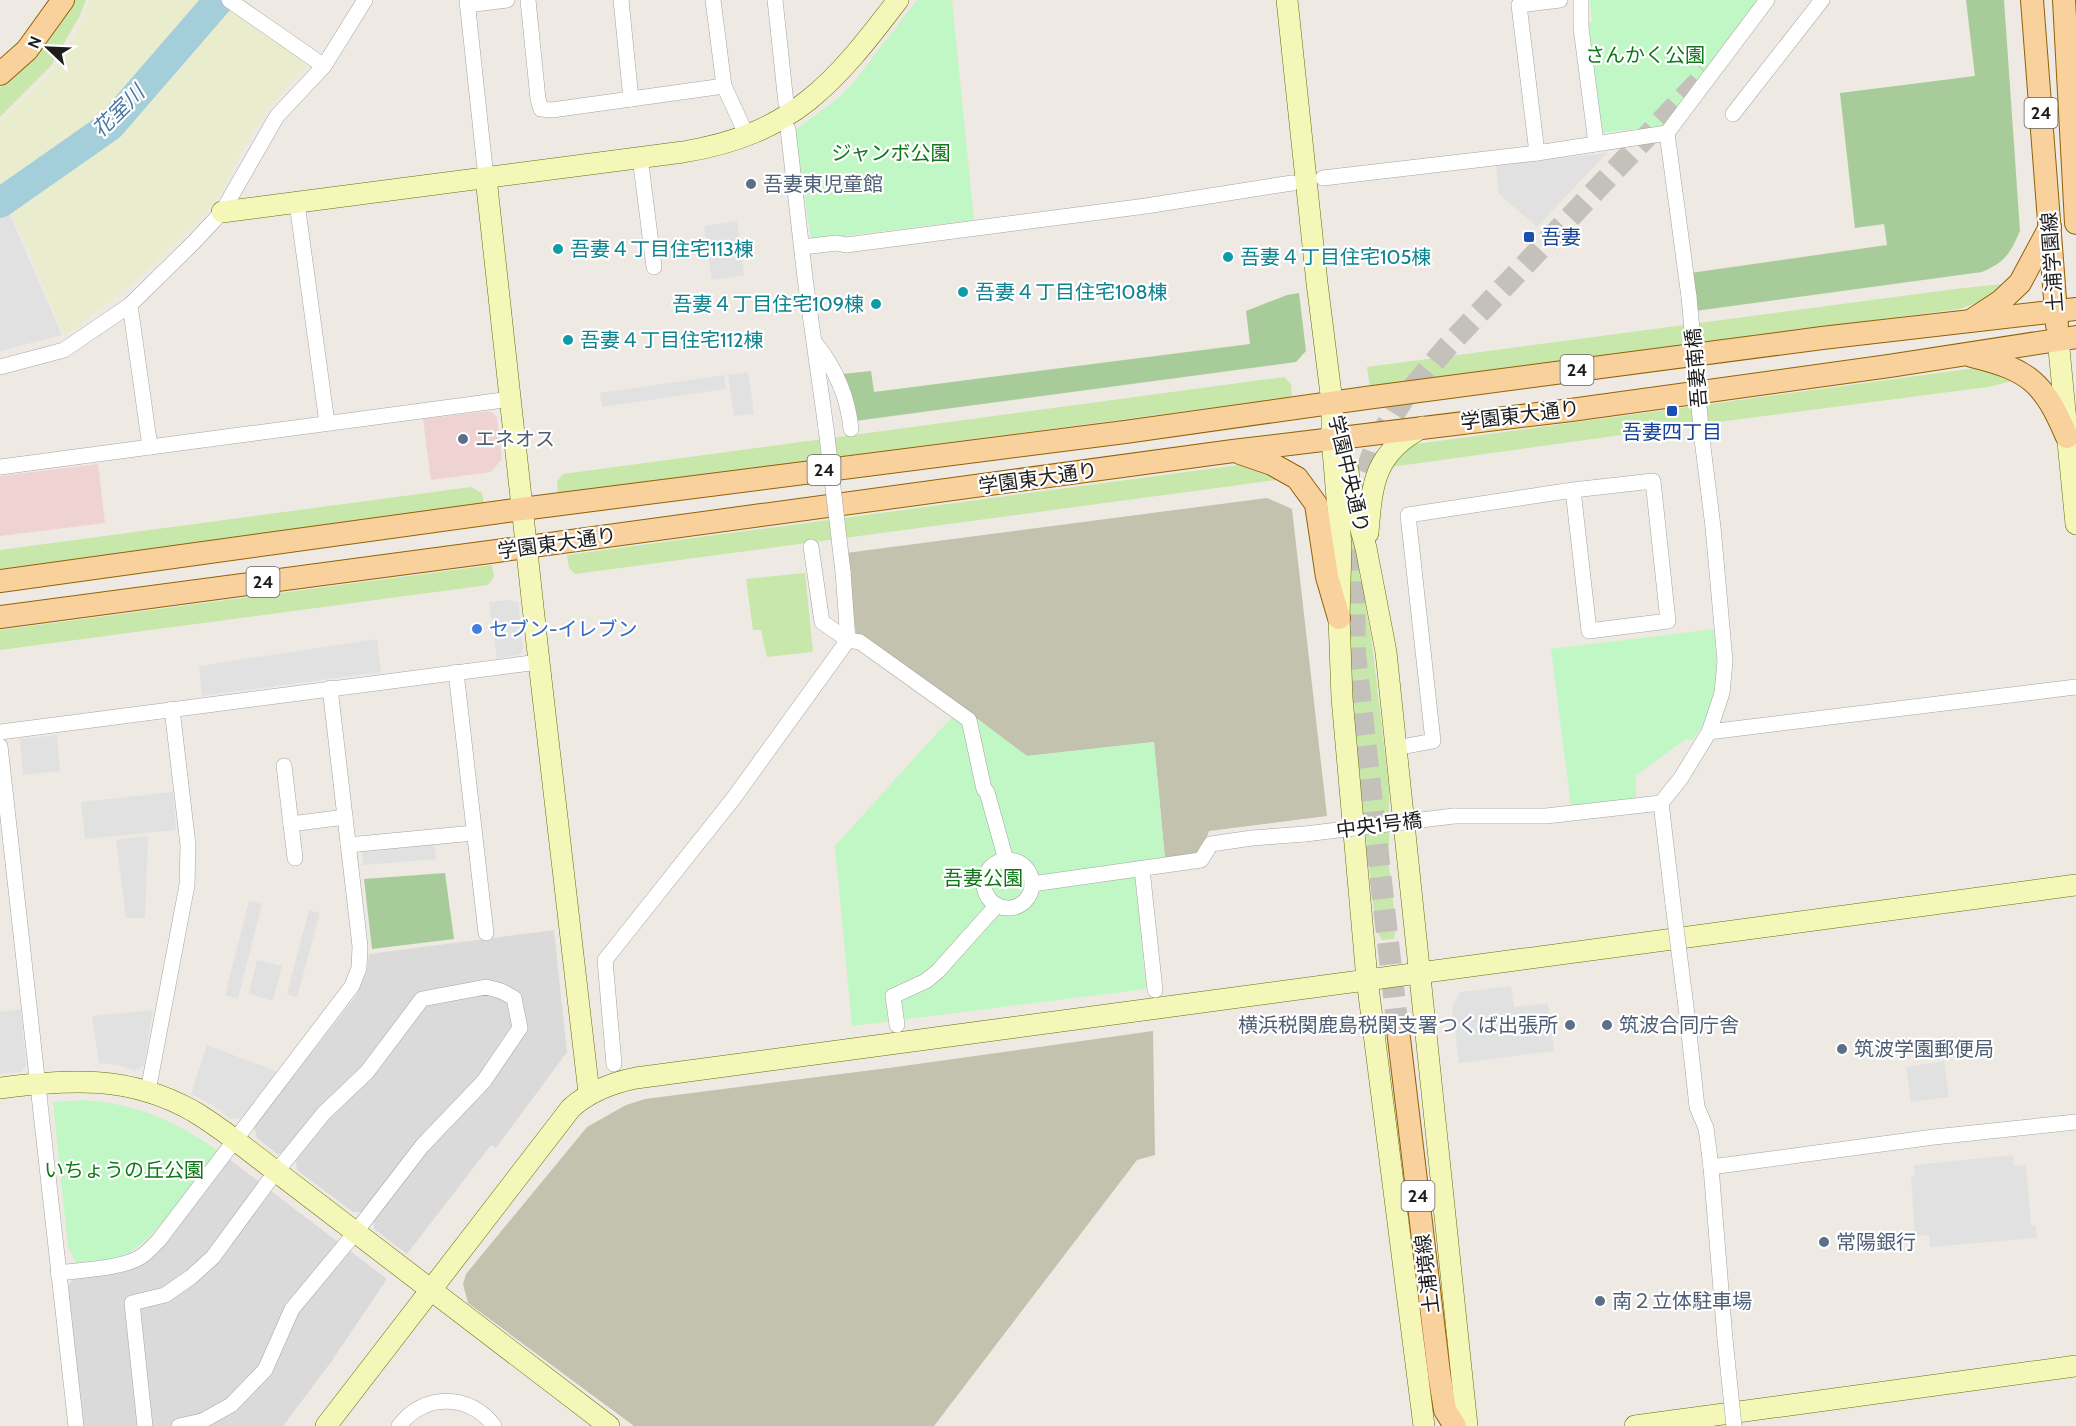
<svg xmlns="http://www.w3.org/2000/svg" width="2076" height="1426" viewBox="0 0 2076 1426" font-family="Cabin,'Noto Sans JP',sans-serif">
<rect width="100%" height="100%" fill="#eeeae3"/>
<g fill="#dbdada">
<path d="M 554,930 L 567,1052 L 496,1148 L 491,1145 L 407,1254 L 374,1229 L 374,1223 L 361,1212 L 353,1212 L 297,1170 L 296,1162 L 284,1153 L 277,1154 L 257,1138 L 254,1127 L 356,996 L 367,971 L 369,954 Z"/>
<path d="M 229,1159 L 387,1279 L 331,1362 L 283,1426 L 84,1426 L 68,1286 L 74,1278 L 124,1272 L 143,1263 L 159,1251 Z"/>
</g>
<g fill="#eed3d2">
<path d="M 490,411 L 497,417 L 502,459 L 491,472 L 431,480 L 423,419 Z"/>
<path d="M 98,464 L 105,523 L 0,536 L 0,476 Z"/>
</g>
<g fill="#c2c2af">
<path d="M 1267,498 L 1292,509 L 1327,816 L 1209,831 L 1201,854 L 1165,859 L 1154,742 L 1027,756 L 856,634 L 846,553 Z"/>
<path d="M 1153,1031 L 1155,1155 L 1137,1160 L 934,1426 L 634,1426 L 468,1303 L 463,1284 L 466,1274 L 587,1127 L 626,1105 L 645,1099 L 896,1067 Z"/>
</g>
<g fill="#eaecce">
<path d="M 91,0 L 208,0 L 125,102 L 100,128 L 0,197 L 0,122 L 53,70 L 73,38 Z"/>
<path d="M 230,10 L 310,62 L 268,108 L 239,155 L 223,189 L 202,218 L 130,286 L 65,335 L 10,210 L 123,132 L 185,64 L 196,47 Z"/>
</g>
<g fill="#c8e7aa">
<path d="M 75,0 L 86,0 L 79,17 L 51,66 L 0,117 L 0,88 L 37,55 Z"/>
<path d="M 2011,283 L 1994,297 L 1959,309 L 1370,387 L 1367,367 L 1955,289 Z"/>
<path d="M 1983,367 L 2020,379 L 1988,387 L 1672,428 L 1391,467 L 1406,450 L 1416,444 Z"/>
<path d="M 1284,377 L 1291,384 L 1292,397 L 558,494 L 557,482 L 563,474 Z"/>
<path d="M 1239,465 L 1258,467 L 1284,479 L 575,574 L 569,568 L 567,555 Z"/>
<path d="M 471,487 L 482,493 L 484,505 L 0,570 L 0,550 Z"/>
<path d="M 1350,523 L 1371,636 L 1389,787 L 1389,866 L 1396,928 L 1394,939 L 1382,940 L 1376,929 L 1350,689 Z"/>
<path d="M 492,565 L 494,577 L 488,585 L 0,650 L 0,630 Z"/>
<path d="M 805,573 L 813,652 L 767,657 L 761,630 L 753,630 L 746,579 Z"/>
</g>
<g fill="#a8cc99">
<path d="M 1966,0 L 2004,0 L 2020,231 C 2010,254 2005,262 1982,272 L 1695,311 L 1690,273 L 1887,245 L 1884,224 L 1855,228 L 1840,93 L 1975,76 Z"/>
<path d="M 1299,293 L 1306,351 L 1296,362 L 855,421 L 842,374 L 871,371 L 874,392 L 1250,344 L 1246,311 L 1287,295 Z"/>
<path d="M 445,873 L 454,939 L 372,949 L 364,879 Z"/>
</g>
<g fill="#c0f7c4">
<path d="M 917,0 L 952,0 L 974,220 L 811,240 L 795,130 L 835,101 L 854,82 Z"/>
<path d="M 1590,0 L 1758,0 L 1662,126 L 1600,133 L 1586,24 L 1592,22 Z"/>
<path d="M 1714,629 C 1716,656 1720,685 1710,712 C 1706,722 1698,731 1693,740 L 1686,739 L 1636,775 L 1636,800 L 1571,806 L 1551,649 Z"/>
<path d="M 962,707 L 1027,756 L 1154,742 L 1165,859 L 1135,864 L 1146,989 L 852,1026 L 835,846 L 926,745 Z"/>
<path d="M 84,1100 C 136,1104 174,1120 217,1150 C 193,1181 155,1246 117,1258 C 105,1261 89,1261 76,1263 L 68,1247 L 53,1102 Z"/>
</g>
<g fill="#e1e1e1">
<path d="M 1607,153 L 1537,227 L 1499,194 L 1496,165 Z"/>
<path d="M 8,211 L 62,335 L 0,351 L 0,217 Z"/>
<path d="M 737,221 L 744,275 L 712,280 L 704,226 Z"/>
<path d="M 748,372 L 754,414 L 734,416 L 728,375 Z"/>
<path d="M 724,375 L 726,389 L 602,407 L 600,393 Z"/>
<path d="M 509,600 L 518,602 L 523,649 L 519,655 L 497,658 L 489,602 Z"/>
<path d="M 377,639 L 381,672 L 202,696 L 199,666 Z"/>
<path d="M 57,735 L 60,771 L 23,775 L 20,739 Z"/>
<path d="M 173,792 L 176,830 L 85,839 L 81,802 Z"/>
<path d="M 148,836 L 145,918 L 126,918 L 116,840 Z"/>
<path d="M 434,844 L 436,859 L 363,865 L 362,850 Z"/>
<path d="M 249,901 L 262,904 L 238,999 L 225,995 Z"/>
<path d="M 309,910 L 320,913 L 297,997 L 287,994 Z"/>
<path d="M 257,960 L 282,966 L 273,1001 L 249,994 Z"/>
<path d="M 1511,986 L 1514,1007 L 1548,1003 L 1554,1051 L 1459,1063 L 1452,1008 L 1460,992 Z"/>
<path d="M 21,1009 L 26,1065 L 21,1072 L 0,1074 L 0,1012 Z"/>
<path d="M 153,1010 L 144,1065 L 135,1071 L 118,1065 L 99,1063 L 92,1016 Z"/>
<path d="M 207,1045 L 278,1072 L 241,1118 L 231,1119 L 209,1103 L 191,1094 Z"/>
<path d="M 1944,1061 L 1949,1097 L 1911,1102 L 1906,1067 Z"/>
<path d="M 2013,1155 L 2014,1166 L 2026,1165 L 2031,1225 L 2036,1225 L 2037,1238 L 1930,1247 L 1929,1235 L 1915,1236 L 1911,1176 L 1915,1176 L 1914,1165 Z"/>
</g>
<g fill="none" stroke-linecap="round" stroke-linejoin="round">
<path stroke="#a4ceda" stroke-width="30" d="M 0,203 L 110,126 L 219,0"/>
<path stroke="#c4c1bb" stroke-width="22" stroke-dasharray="22 11" stroke-linecap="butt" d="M 1398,1030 L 1355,653 L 1353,533 L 1363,480 L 1378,439 L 1404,398 L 1447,347 L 1707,73"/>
<defs>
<g id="street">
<path d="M 229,0 L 324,66"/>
<path d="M 467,0 L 486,178"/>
<path d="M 528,0 L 538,99 L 541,109 L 552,110 L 724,86"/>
<path d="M 621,0 L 631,99"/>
<path d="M 713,0 L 724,86 L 747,136"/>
<path d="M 775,0 L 786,103"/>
<path d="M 1581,0 L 1581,28 L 1596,143"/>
<path d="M 467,5 L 507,0"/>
<path d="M 1733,114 L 1822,0"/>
<path d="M 788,129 L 805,278 L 826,428"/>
<path d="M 1537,153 L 1519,5 L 1560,0"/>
<path d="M 640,157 L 654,267"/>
<path d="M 1323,178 L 1537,153 L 1667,133"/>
<path d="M 297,203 L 327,423"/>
<path d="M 802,247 L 837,243 L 846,245 L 1146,206 L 1292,183"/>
<path d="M 1689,297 L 1667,133 L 1767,0"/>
<path d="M 130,305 L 150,447"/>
<path d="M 816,344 C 835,368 848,398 851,429"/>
<path d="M 0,367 L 64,350 L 130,305 L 194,242 L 222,212 L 277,116 L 324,66 L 365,0"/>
<path d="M 1702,439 L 1713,527 L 1725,661 L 1722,693 L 1709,732"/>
<path d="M 0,467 L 511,399"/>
<path d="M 811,547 L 822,622 L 848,640 L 860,642 L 969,720 L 984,789 L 987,792 L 1006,860"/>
<path d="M 456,672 L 486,933"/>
<path d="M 0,732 L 539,662"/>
<path d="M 0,746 L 76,1426"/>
<path d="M 1396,748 L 1433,741 L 1408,515 L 1573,490 L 1653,481 L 1668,621 L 1589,631 L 1573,490"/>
<path d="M 284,766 L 295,858"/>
<path d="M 1661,803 L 1673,904"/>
<path d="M 1454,816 L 1546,816 L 1661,803 L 1681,778 L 1709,732 L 2076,687"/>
<path d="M 291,824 L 345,817"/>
<path d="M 348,845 L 474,833"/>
<circle cx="1008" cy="884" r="24"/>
<path d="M 1142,869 L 1155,990"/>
<path d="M 1032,884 L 1201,860 L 1211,844 L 1252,838 L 1305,834"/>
<path d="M 1687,1015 L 1697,1107 L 1706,1128 L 1711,1167 L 1725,1339"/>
<path d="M 897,1025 L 893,996 L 926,981 L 938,971 L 997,905"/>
<path d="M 614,1064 L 605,960 L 733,799 L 848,640 L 843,572"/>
<path d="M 148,1091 L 187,885 L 188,845 L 172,709"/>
<path d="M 1711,1167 L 1934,1137 L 2076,1122"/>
<path d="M 58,1273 C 82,1270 122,1269 142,1256 C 148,1252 154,1245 159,1240 L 352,986 L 359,968 L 360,946 L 330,688"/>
<path d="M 145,1426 L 132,1303 L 165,1295 L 191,1277 L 213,1257 L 268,1182 L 324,1113 L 367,1072 L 422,999 L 486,987 L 501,991 L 514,998 L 520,1028 L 484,1081 L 422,1146 L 355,1233 L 292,1309 L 265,1370 L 231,1405 L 202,1421 L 179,1426"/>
<path d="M 399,1426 C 423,1393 470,1393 494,1426"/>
</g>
<g id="secondary">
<path d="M 1287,0 L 1317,283 L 1332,402 L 1332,438 L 1341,546 L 1339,618 L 1342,698 L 1367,979 L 1424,1426"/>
<path d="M 486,178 L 539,662 L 589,1093"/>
<path d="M 222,212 L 683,152 C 793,134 834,84 898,0"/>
<path d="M 2058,339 L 2076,524"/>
<path d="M 1348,470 L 1350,489 L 1366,548 L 1386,652 L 1467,1426"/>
<path d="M 1368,533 C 1372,483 1374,453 1423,427"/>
<path d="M 0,1088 C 70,1079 129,1075 193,1111 C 208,1120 222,1130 235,1140 L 609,1426"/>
<path d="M 326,1426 L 571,1108 C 590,1091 611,1083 636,1078 L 2076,885"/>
<path d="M 1635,1426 L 2076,1366"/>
</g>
<g id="primary">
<path d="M 2032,0 L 2057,325"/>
<path d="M 2064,0 L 2076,223"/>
<path d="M 0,74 L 27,50 L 63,0"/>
<path d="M 1975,318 L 2001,301 L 2020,283 L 2050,227"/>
<path d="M 1972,356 C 2030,370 2044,383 2067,437"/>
<path d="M 1240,453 L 1272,464 L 1297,478 L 1316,504 L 1327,577 L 1339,618"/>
<path d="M 0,581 L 522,509 L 1125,432 L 1366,398 L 1822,338 L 2076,309"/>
<path d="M 0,617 L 497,551 L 1233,451 L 1571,410 L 1889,366 L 2076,337"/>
<path d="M 1398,1030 L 1439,1373 L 1445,1410 L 1455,1426"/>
</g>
</defs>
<use href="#street" stroke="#a4a4a4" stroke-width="16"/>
<use href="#secondary" stroke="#657008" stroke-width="22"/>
<use href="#primary" stroke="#916205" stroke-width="24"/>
<use href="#street" stroke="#fff" stroke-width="15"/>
<use href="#secondary" stroke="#f4f7b8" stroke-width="21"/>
<use href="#primary" stroke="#f9d19d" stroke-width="22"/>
<defs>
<g id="street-bridge">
<path d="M 1689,297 L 1702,439"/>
<path d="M 826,428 L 843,572"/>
<path d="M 1305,834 L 1454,816"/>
<path d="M 1673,904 L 1687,1015"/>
<path d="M 1725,1339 L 1734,1426"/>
</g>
</defs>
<use href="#street-bridge" stroke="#a4a4a4" stroke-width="16" stroke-linecap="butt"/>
<use href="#street-bridge" stroke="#fff" stroke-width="15"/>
</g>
<g fill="#5c6f8a" stroke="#fff" stroke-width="2">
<circle cx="751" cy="184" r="6"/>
<circle cx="463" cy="439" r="6"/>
<circle cx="1570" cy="1025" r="6"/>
<circle cx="1607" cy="1025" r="6"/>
<circle cx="1842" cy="1049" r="6"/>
<circle cx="1824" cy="1242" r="6"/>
<circle cx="1600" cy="1301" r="6"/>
</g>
<g fill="#1a4fb4" stroke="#fff" stroke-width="2">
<rect x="1523" y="231" width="12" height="12" rx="3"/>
<rect x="1666" y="405" width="12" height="12" rx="3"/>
</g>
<g fill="#0f9aa8" stroke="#fff" stroke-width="2">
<circle cx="558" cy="249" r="6"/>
<circle cx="1228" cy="257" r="6"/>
<circle cx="963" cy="292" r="6"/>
<circle cx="876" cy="304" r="6"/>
<circle cx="568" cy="340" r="6"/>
</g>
<circle fill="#3f7fe0" stroke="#fff" stroke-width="2" cx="477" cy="629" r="6"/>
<g text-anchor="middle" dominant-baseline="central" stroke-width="4.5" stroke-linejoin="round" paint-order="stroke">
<g fill="#fff" stroke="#616161" stroke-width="1.5">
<rect x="2024.5" y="98" width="33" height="30" rx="4.5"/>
<rect x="1560.5" y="355" width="33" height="30" rx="4.5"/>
<rect x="807.5" y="455" width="33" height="30" rx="4.5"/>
<rect x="246.5" y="567" width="33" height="30" rx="4.5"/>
<rect x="1401.5" y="1181" width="33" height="30" rx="4.5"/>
</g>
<g font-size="18" font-weight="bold" fill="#1d1d1d">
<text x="2041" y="113">24</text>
<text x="1577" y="370">24</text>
<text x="824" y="470">24</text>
<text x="263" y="582">24</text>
<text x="1418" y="1196">24</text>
</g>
<g font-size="20" fill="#0f7717" stroke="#fff">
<text x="1645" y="55">さんかく公園</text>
<text x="891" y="153">ジャンボ公園</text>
<text x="983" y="878">吾妻公園</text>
<text x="124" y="1170">いちょうの丘公園</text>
</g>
<g font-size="20" fill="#4e5e75" stroke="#fff" text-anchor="start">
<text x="763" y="184">吾妻東児童館</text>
<text x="475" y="439">エネオス</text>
<text x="1558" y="1025" text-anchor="end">横浜税関鹿島税関支署つくば出張所</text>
<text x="1619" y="1025">筑波合同庁舎</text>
<text x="1854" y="1049">筑波学園郵便局</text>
<text x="1836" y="1242">常陽銀行</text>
<text x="1612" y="1301">南２立体駐車場</text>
</g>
<g font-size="20" fill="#164399" stroke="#fff" text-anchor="start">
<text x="1541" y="237">吾妻</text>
<text x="1672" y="432" text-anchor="middle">吾妻四丁目</text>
</g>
<g font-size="20" fill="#0d838f" stroke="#fff" text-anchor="start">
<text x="570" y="249">吾妻４丁目住宅113棟</text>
<text x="1240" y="257">吾妻４丁目住宅105棟</text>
<text x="975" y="292">吾妻４丁目住宅108棟</text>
<text x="864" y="304" text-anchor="end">吾妻４丁目住宅109棟</text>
<text x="580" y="340">吾妻４丁目住宅112棟</text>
</g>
<g font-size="20" fill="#1d1d1d" stroke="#fff">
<text transform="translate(2052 262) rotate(-94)">土浦学園線</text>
<text transform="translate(1696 368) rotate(-95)">吾妻南橋</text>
<text transform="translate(1520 415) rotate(-7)">学園東大通り</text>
<text transform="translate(1349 474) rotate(77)">学園中央通り</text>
<text transform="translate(1038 478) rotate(-8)">学園東大通り</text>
<text transform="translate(557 543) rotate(-8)">学園東大通り</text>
<text transform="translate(1379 825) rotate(-7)">中央1号橋</text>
<text transform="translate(1427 1274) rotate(-97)">土浦境線</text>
</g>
<g font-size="20" fill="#366cbe" stroke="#fff" text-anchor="start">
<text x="489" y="629">セブン-イレブン</text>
</g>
<g font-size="21" font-style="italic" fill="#4a76a1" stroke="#fff">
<text transform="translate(118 111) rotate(-45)">花室川</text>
</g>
</g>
<g transform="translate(48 48) rotate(293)" stroke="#ffffff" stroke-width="4.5" paint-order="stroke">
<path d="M0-4.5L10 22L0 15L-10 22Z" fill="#1d1d1d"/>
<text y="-9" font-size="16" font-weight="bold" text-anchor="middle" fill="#1d1d1d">N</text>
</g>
</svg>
